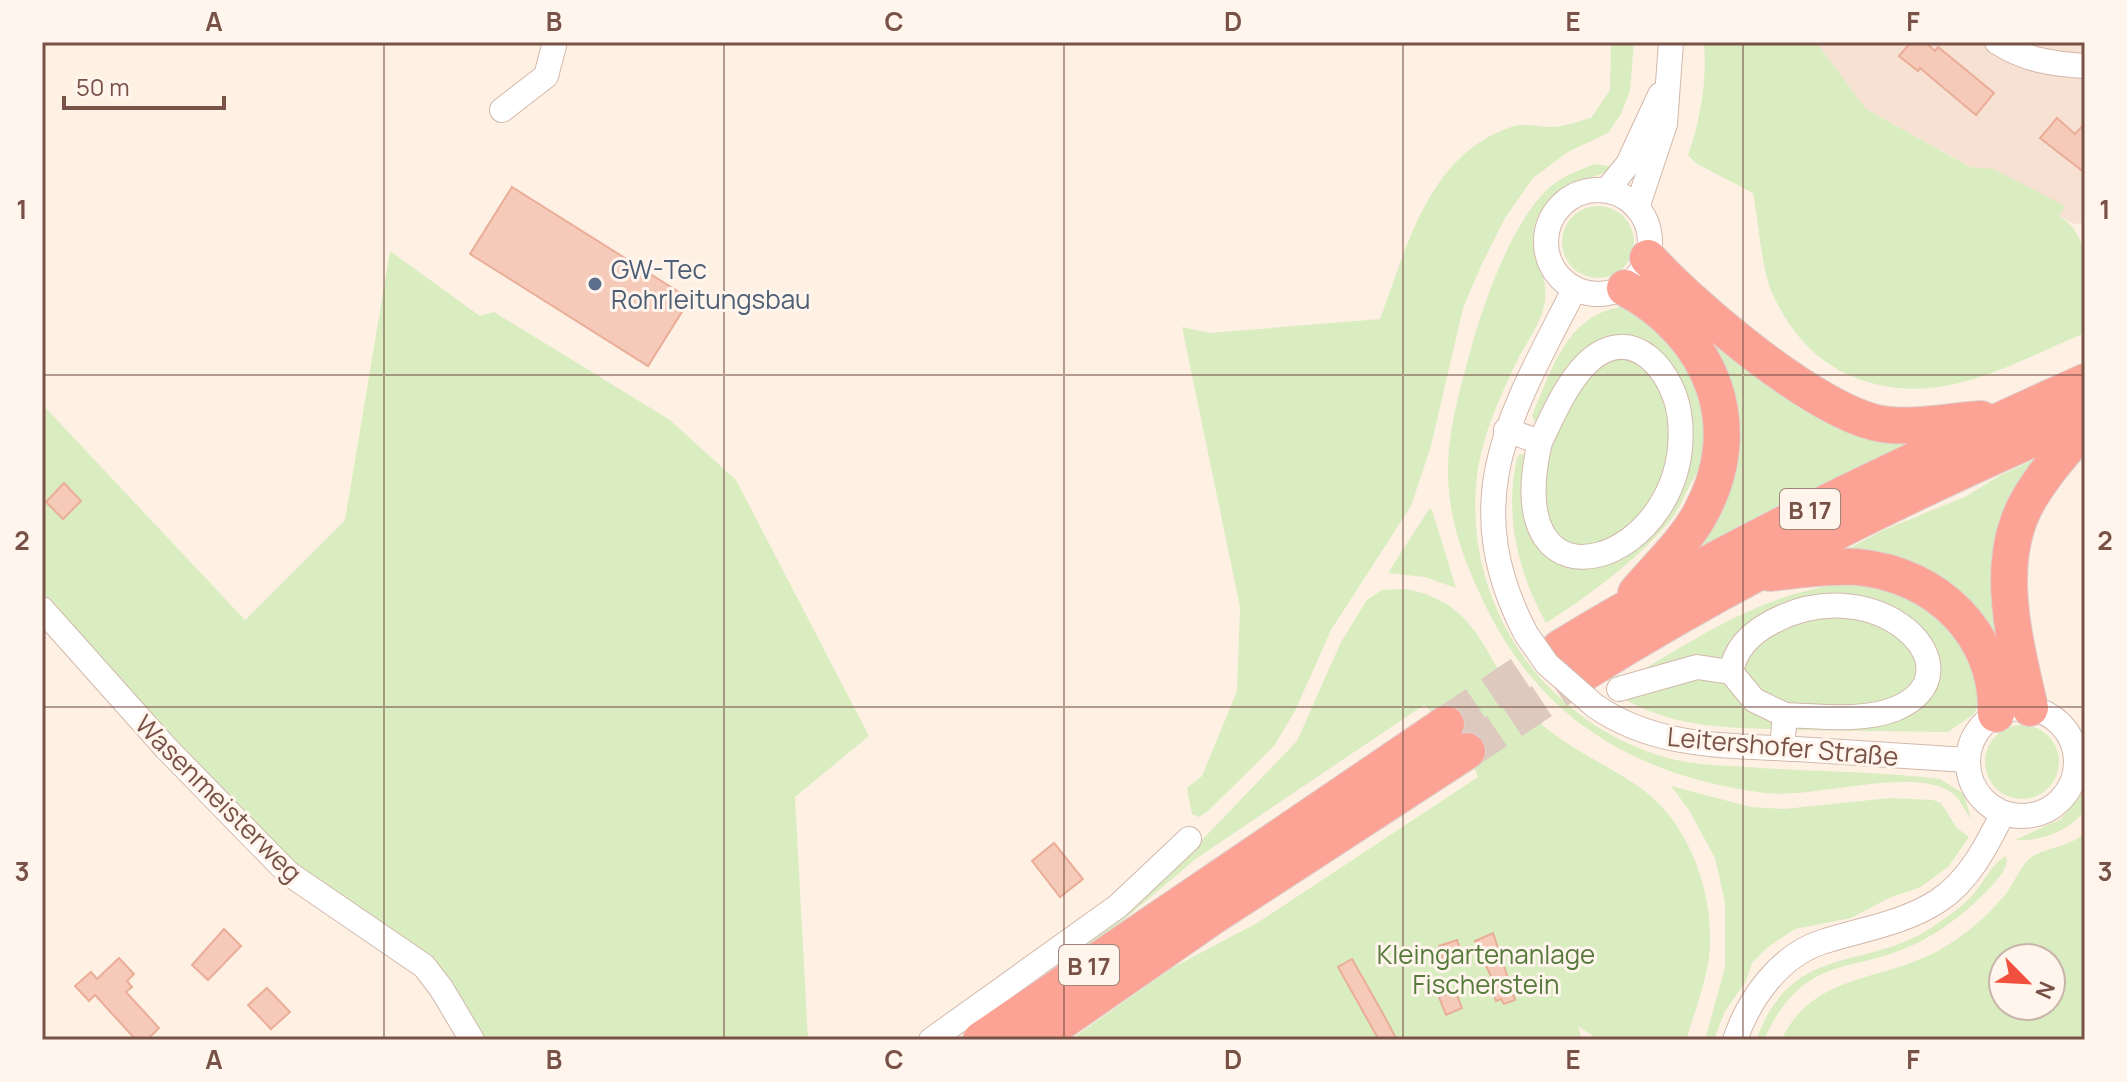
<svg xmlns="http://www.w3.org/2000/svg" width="2127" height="1082" viewBox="0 0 2127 1082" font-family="Manrope,sans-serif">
<rect width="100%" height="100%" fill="#fef1e4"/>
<path fill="#f6e1d2" d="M 1813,42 L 2085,42 L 2085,223 L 2074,224 L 1866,109 Z"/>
<g fill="#d9edc1" fill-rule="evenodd">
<path d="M 1611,42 L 1634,42 L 1630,91 L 1621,114 L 1608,133 L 1568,152 L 1533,178 L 1505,218 L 1481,266 L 1463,308 L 1431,446 L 1411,506 L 1331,630 L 1295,711 L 1274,746 L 1208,811 L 1199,817 L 1192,814 L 1187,788 L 1202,776 L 1237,691 L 1240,607 L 1182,327 L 1210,333 L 1380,319 C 1407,247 1428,155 1511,127 C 1524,122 1541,128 1554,127 C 1566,126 1579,121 1591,118 L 1610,90 Z"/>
<path d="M 1704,42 L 1816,42 L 1866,109 L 1970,167 L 1993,169 L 2065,206 L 2059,216 C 2097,238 2085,293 2085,333 C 2006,366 1932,413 1847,374 C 1812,358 1789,329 1773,295 C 1761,269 1759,222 1753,193 L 1697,164 L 1688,155 C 1701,118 1707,81 1704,42 Z"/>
<path d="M 1594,164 L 1614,167 C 1596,180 1572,179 1555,195 C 1510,236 1550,261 1545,301 C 1542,322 1526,343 1517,361 C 1498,401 1479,442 1476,487 C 1467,607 1543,718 1658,755 C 1686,765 1717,765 1747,767 C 1811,772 1877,771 1940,779 L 1964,794 L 1971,819 C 1964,810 1960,797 1949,791 C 1909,767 1813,799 1764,793 C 1631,775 1534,716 1479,592 C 1461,553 1448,515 1448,471 C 1448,427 1462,382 1473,341 C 1487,294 1514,218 1551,186 C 1563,176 1580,170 1594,164 Z"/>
<circle cx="1598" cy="242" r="36"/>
<path d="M 390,251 L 480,316 L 494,312 L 670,420 L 736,480 L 869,736 L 795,797 L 808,1040 L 482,1040 L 469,1017 L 279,849 L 82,640 L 42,592 L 42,404 L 245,620 L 345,520 Z"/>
<path d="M 1652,282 L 1917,441 L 1805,496 L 1802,493 L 1690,552 L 1729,459 Z"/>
<path d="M 1622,307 L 1661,323 L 1706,399 L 1704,465 C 1688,481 1684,504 1669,522 C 1634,563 1591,594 1546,623 C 1518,573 1504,515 1517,458 L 1520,454 L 1529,455 L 1541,543 L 1635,545 L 1689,414 L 1614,340 L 1541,422 L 1535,422 L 1532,416 C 1551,371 1567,314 1622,307 Z"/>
<path d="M 1608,358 L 1637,359 L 1665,389 L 1671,450 L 1655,498 L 1617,539 L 1577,550 L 1552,529 L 1545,497 L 1550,444 L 1586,377 Z"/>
<path d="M 2040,457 L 1996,647 L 1840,553 L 1884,530 L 1967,496 L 1999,476 Z"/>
<path d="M 1429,509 L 1432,510 L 1456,588 L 1425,577 L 1388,573 Z"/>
<path d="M 1836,580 L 1896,593 L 1928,610 L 1955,633 L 1975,666 L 1980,701 L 1974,714 L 1948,732 L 1791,730 L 1791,725 L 1924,693 L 1911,621 L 1884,604 L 1834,598 L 1726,663 L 1624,681 C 1692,641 1755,597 1835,585 Z"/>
<path d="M 1407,589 C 1486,606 1481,662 1531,714 C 1561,746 1606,763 1642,789 C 1692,825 1718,903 1708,964 C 1703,990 1694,1015 1686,1040 L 1599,1040 L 1578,1026 L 1582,1040 L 1070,1040 L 1172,968 L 1257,923 L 1478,777 C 1466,748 1448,726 1424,705 L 1197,858 L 1103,937 L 972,1027 L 967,1026 L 1144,895 L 1202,840 L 1297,741 L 1341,642 L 1367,600 L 1382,590 Z"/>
<path d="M 1855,612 L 1913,645 C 1914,654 1918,667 1917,676 C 1910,719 1746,727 1743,659 L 1782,626 Z"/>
<path d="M 1677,678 L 1723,681 L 1775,723 L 1771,729 C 1719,728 1668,725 1622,698 Z"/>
<circle cx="2022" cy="762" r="37"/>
<path d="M 1671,786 L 1751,807 L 1784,809 L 1890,798 L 1933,800 L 1941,803 L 1957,828 L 1969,837 L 1949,866 L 1921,887 L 1889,898 L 1851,918 L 1795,929 L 1768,947 L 1752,963 L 1746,981 L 1724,1013 L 1714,1040 L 1705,1040 L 1725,967 L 1725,902 L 1715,858 L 1689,810 Z"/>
<path d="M 2085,790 L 2085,810 C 2070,831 2040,842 2015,840 L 2061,819 Z"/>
<path d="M 2085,833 L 2085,1040 L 1781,1040 C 1815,971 1882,983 1941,949 C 1966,935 1987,916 2006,894 C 2014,883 2020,867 2030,858 C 2043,848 2068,848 2085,833 ZM 2003,958 L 2051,958 L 2051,1006 L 2003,1006 Z"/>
<path d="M 2006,856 C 2010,868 1995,882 1987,891 C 1957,921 1925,944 1884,956 C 1858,964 1831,966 1808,982 C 1787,996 1774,1018 1764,1040 L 1756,1040 C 1793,941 1863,972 1931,928 C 1944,919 1959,909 1970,898 C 1983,885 1991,864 2006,856 Z"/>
</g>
<g fill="#f6cab9" stroke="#eaad98" stroke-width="2">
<path d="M 1911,42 L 1925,42 L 1935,51 L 1938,47 L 1994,93 L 1976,115 L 1920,68 L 1918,71 L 1899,56 Z"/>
<path d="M 2057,118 L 2075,134 L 2085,123 L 2085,173 L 2040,138 Z"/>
<path d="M 512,187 L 690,299 L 648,366 L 470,254 Z"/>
<path d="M 64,483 L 81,501 L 63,519 L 46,502 Z"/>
<path d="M 1054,843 L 1083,879 L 1060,897 L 1032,861 Z"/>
<path d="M 224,929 L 241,946 L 208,980 L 192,965 Z"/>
<path d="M 1493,933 L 1515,1000 L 1504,1004 L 1501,999 L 1496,1001 L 1490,984 L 1494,983 L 1475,941 Z"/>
<path d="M 1457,940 L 1463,957 L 1444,964 L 1439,946 Z"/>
<path d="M 119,958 L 134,974 L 127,981 L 132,987 L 126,992 L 159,1028 L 147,1040 L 136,1040 L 95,995 L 89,1001 L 75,986 L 91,972 L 97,979 Z"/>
<path d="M 1352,959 L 1382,1012 L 1397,1040 L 1379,1040 L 1338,967 Z"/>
<path d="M 267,988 L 290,1012 L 271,1029 L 248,1005 Z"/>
<path d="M 1455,990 L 1462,1008 L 1446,1015 L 1439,997 Z"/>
</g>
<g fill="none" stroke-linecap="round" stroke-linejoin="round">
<g stroke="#ddc9bd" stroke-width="36" stroke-dasharray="36 18" stroke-linecap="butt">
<path d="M 1446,724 L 1560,648"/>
<path d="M 1467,751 L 1584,673"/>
</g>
<defs>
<g id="minor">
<path d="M 1997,42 C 2024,60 2053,64 2085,66"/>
<path d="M 502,110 L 546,76 L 555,42"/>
<circle cx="1598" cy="242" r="52"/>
<path d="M 1607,190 L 1628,164 L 1660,95"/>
<path d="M 1637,208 L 1665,124 L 1671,42"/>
<path d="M 1506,430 L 1540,442 C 1496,628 1693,564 1680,420 C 1676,374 1633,319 1587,363 C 1566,384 1553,415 1540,442"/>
<path d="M 42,609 L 166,748 L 288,873 L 424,966 L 441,988 L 472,1040"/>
<path d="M 1526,634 C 1455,498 1512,412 1574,290"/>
<path d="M 1619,689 L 1697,667 L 1731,672"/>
<path d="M 1595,706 C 1656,748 1724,745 1796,749 C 1853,753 1910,756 1967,760"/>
<circle cx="2022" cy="762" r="54"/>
<path d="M 1782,748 L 1785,715 C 1820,716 1862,722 1895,709 C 1984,672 1879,565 1772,622 C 1751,633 1735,649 1731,672 L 1754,700 L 1785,715"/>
<path d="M 931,1040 L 1118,906 L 1189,839"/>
<path d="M 1735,1040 C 1749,999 1779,956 1822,942 C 1862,929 1902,924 1938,901 C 1969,881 1987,845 2003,813"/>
</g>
<g id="highway">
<path d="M 1648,258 C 1693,308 1817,413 1882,424 C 1914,429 1948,421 1981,419"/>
<path d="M 1625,288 C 1711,334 1750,426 1699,516 C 1683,544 1657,568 1636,593"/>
<path d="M 1770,573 C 1799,570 1828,565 1857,567 C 1936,574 1999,634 1996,714"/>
<path d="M 1560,648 C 1729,545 1905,463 2085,382"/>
<path d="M 1584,673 C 1744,573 1912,491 2085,416"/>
<path d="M 2030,708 C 2015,641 1992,562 2029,499 C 2045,472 2065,450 2085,426"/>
<path d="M 981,1040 L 1446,724"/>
<path d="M 1035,1040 L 1215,915 L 1467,751"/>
</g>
</defs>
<use href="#minor" stroke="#d3b8ac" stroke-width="26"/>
<use href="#highway" stroke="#dcd2cf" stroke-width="38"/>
<use href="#minor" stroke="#fff" stroke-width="24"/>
<use href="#highway" stroke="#fda396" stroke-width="36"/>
<defs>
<path id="minor-bridge" d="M 1526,634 L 1547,664 L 1595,706"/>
</defs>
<use href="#minor-bridge" stroke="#d3b8ac" stroke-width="26" stroke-linecap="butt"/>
<use href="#minor-bridge" stroke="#fff" stroke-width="24"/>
</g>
<path fill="none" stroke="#795247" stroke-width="2" stroke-opacity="0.55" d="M 384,42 L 384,1040M 724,42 L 724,1040M 1064,42 L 1064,1040M 1403,42 L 1403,1040M 1743,42 L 1743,1040M 42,375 L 2085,375M 42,707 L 2085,707"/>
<circle fill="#5c6f8a" stroke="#fff5ec" stroke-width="3" cx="595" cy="284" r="8"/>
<g text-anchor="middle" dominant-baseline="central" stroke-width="6" stroke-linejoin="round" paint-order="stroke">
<g fill="#fff5ec" stroke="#a18378" stroke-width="2">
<rect x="1780" y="489" width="60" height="40" rx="6"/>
<rect x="1059" y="945" width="60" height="40" rx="6"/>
</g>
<g font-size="24" font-weight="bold" fill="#795247">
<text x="1810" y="509">B 17</text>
<text x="1089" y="965">B 17</text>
</g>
<g font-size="26" fill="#4e5e75" stroke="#fff5ec" text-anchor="start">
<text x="611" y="269">GW-Tec<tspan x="611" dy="30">Rohrleitungsbau</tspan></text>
</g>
<g font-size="26" fill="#795247" stroke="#fff5ec">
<text transform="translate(1783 746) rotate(5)">Leitershofer Straße</text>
<text transform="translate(219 798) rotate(45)">Wasenmeisterweg</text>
</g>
<g font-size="26" fill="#567a3c" stroke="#fff5ec">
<text x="1486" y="954">Kleingartenanlage<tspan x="1486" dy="30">Fischerstein</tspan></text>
</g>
</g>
<rect width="2127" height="1082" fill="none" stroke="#fff5ec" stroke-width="88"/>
<g transform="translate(2027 982) rotate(114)"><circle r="38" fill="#fff5ec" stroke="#c9b4aa" stroke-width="2"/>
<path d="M0-6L14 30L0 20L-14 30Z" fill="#f2503f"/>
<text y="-12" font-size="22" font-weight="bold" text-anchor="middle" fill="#795247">N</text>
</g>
<path d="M64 96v12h160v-12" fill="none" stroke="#795247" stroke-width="4"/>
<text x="76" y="96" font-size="24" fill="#795247" stroke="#fff5ec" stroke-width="6" paint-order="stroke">50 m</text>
<rect x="44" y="44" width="2039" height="994" fill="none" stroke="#795247" stroke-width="3"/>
<g font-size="26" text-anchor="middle" font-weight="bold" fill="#795247">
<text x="214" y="31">A</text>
<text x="554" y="31">B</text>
<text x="894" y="31">C</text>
<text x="1233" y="31">D</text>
<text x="1573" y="31">E</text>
<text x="1913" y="31">F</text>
<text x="22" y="219">1</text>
<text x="2105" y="219">1</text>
<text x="22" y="550">2</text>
<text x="2105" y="550">2</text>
<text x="22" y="881">3</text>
<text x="2105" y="881">3</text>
<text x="214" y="1069">A</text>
<text x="554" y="1069">B</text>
<text x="894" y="1069">C</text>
<text x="1233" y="1069">D</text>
<text x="1573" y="1069">E</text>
<text x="1913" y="1069">F</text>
</g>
</svg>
